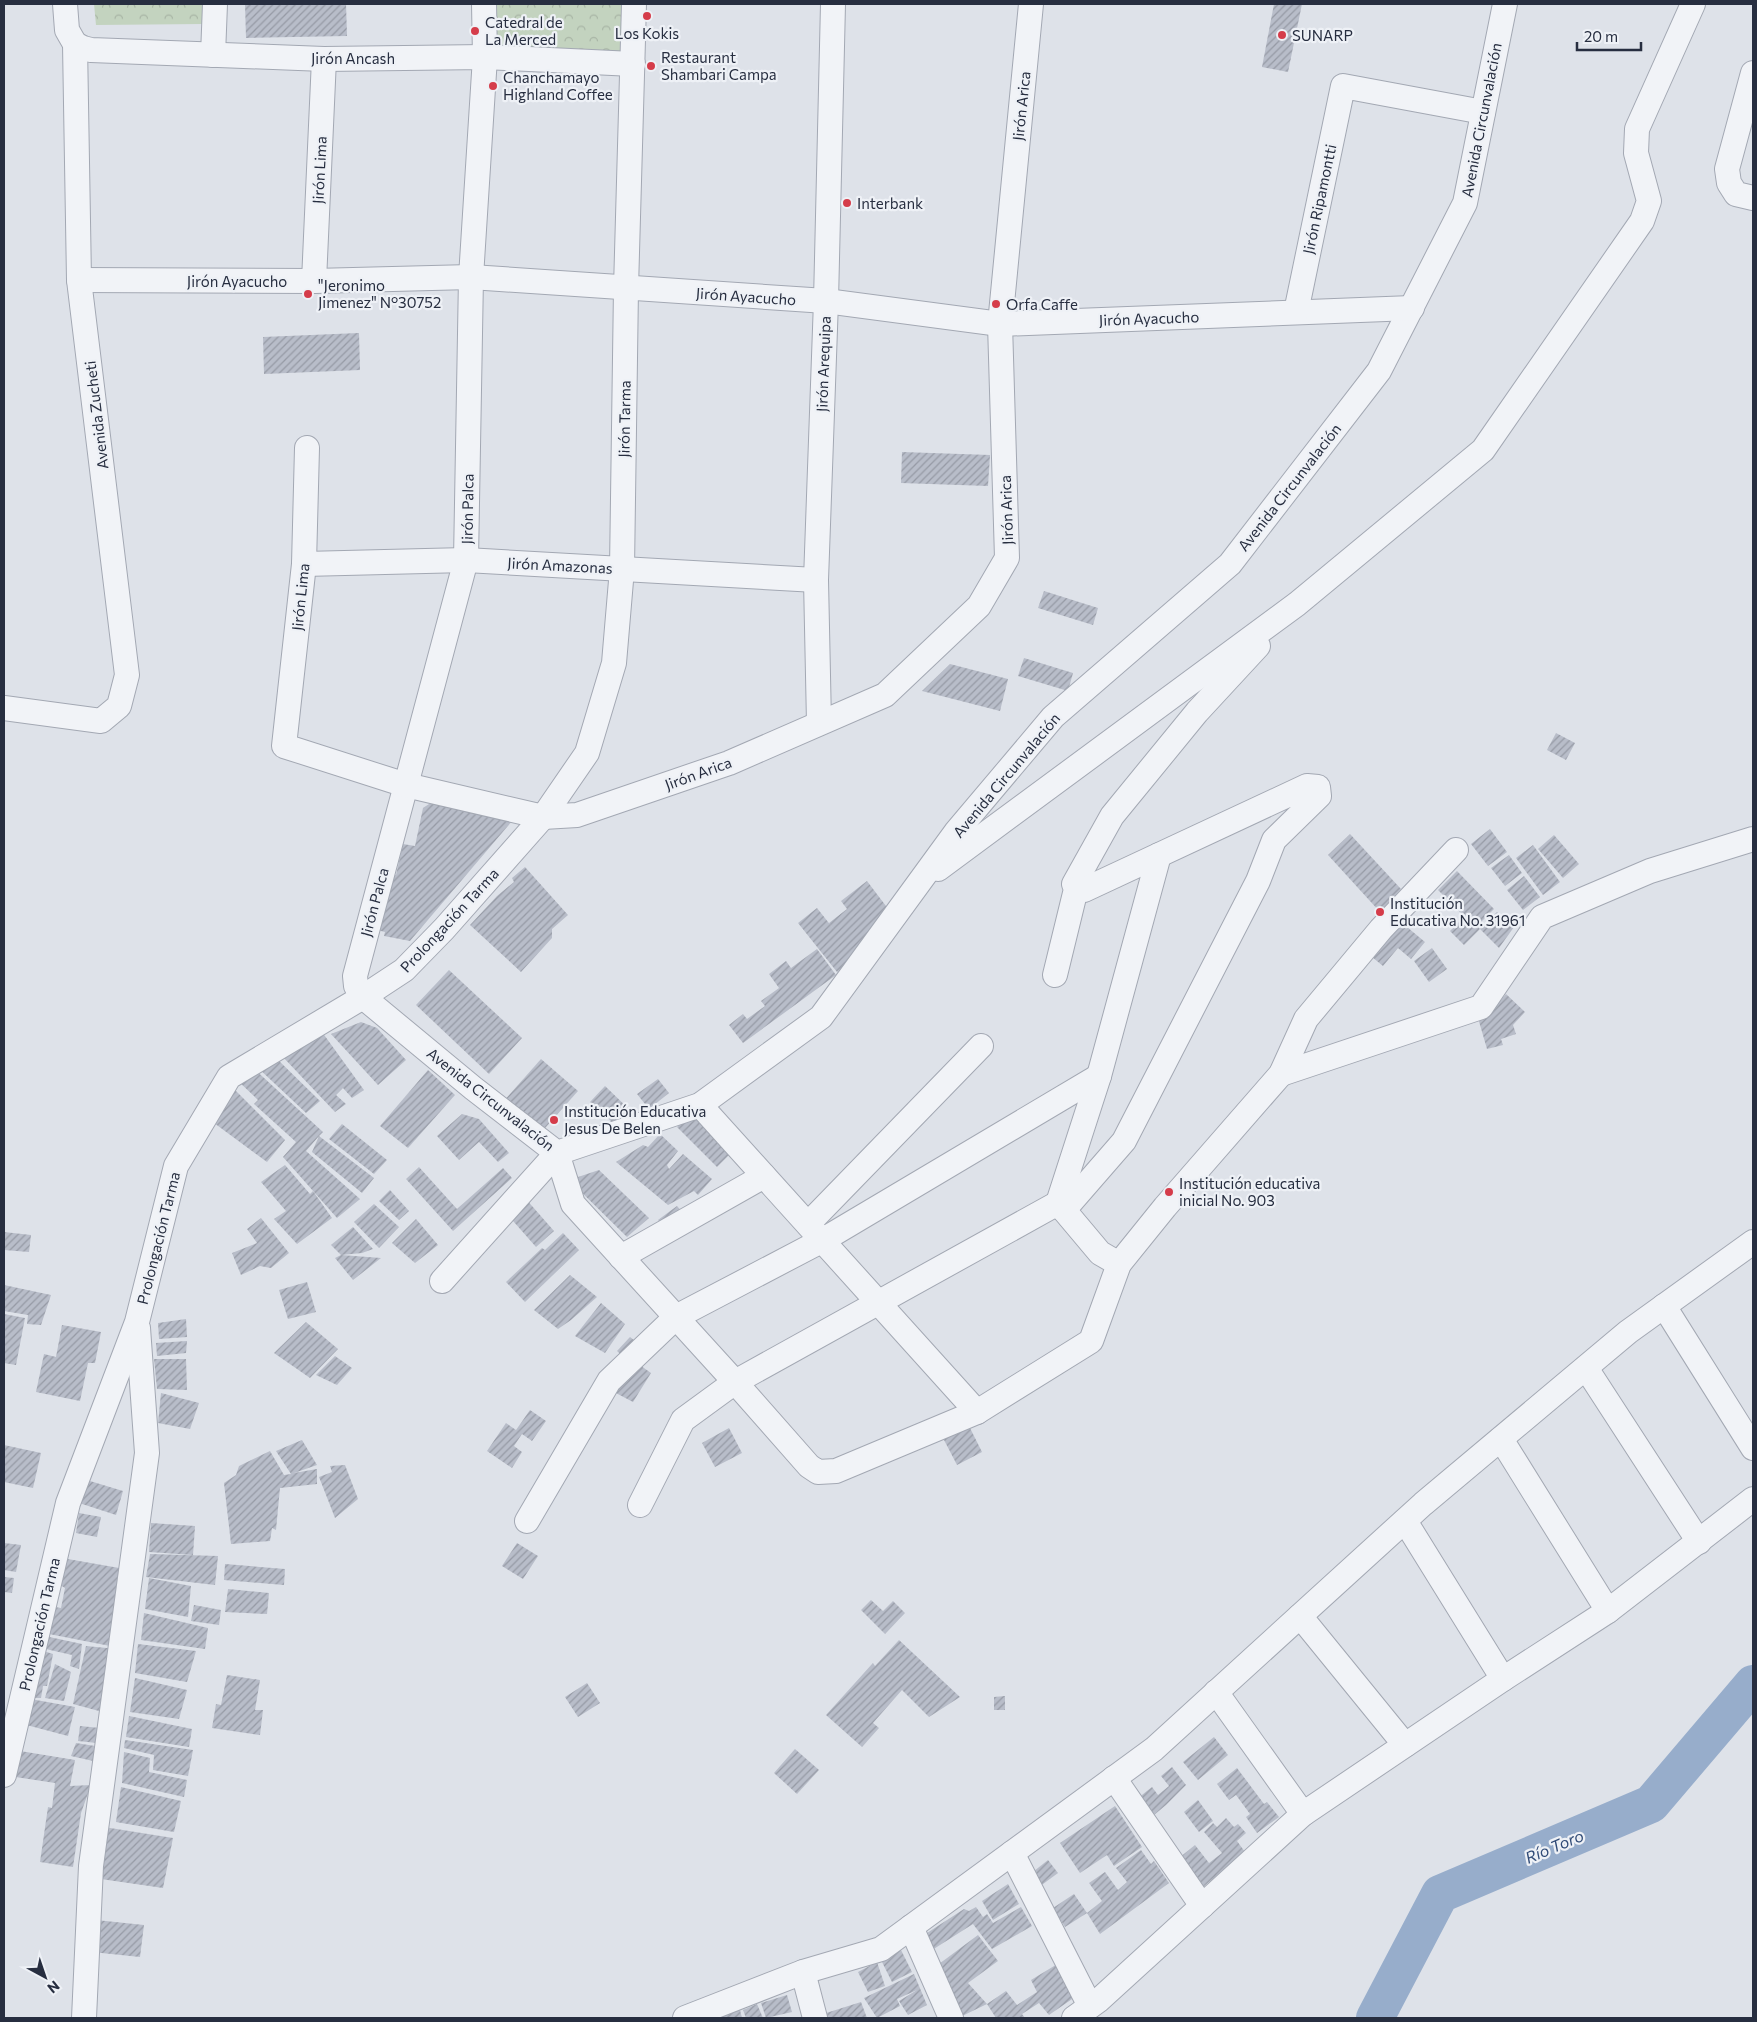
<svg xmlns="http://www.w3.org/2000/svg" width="1757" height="2022" viewBox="0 0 1757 2022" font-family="Commissioner,sans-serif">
<defs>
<pattern id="forest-crowns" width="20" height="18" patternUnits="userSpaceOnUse" patternTransform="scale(1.25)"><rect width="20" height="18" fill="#c3d3bf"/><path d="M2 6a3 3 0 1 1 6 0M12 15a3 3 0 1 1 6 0" fill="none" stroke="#a8b5a5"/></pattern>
<pattern id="building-hatch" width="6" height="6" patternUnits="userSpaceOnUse" patternTransform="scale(1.25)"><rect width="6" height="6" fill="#b8bdc9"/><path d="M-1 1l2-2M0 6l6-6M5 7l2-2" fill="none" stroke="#969aa5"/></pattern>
</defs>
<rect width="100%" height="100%" fill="#dee2e9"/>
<g fill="url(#forest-crowns)">
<path d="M 94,4 L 205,4 L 204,24 L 96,25 Z"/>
<path d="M 484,4 L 635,4 L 633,64 L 485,57 Z"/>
</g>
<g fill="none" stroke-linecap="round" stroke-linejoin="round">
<path stroke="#97adcb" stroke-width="38" d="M 1375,2018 L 1440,1894 L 1651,1804 L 1753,1684"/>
</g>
<g fill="url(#building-hatch)">
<path d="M 245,4 L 346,4 L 347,36 L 246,38 Z"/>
<path d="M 1274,4 L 1302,4 L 1288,72 L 1262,67 Z"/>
<path d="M 359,333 L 360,370 L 264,374 L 263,337 Z"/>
<path d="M 902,452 L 990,455 L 988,486 L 901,483 Z"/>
<path d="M 1044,591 L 1098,608 L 1093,625 L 1038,608 Z"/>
<path d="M 1024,658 L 1073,673 L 1068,691 L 1018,676 Z"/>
<path d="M 950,664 L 1008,679 L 1000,711 L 922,691 Z"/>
<path d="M 1556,733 L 1575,743 L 1566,760 L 1547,750 Z"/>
<path d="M 438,798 L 513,820 L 410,941 L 384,936 L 385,932 L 377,930 L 390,873 L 396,875 L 403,844 L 415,846 L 423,808 Z"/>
<path d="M 1490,829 L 1507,852 L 1488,866 L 1471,844 Z"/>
<path d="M 1350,834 L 1401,889 L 1380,912 L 1328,855 Z"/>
<path d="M 1554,835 L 1579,864 L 1563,878 L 1538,849 Z"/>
<path d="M 1533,845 L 1560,882 L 1543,895 L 1516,858 Z"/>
<path d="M 1509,855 L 1522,873 L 1505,886 L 1491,868 Z"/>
<path d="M 525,867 L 568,915 L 552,929 L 552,938 L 521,972 L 470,925 L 497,896 L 514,882 L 512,878 Z"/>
<path d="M 1457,871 L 1494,909 L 1477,926 L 1480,929 L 1497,912 L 1514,927 L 1499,948 L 1480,929 L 1464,945 L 1450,931 L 1466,915 L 1462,914 L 1438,890 Z"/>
<path d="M 1524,876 L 1540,897 L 1523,910 L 1507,890 Z"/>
<path d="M 867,881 L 889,910 L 855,957 L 837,972 L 798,923 L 817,908 L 836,932 L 829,923 L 847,909 L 841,901 Z"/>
<path d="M 1401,922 L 1425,942 L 1411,959 L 1398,948 L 1383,966 L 1372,957 Z"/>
<path d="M 1432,948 L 1447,969 L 1429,982 L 1414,961 Z"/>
<path d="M 817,949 L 836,975 L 743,1043 L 729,1025 L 743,1014 L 747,1019 L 765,1006 L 761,1001 L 779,988 L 769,974 L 786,961 L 791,968 Z"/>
<path d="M 449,970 L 522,1038 L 489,1074 L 416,1005 Z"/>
<path d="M 1506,994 L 1525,1012 L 1513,1025 L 1516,1034 L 1501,1039 L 1503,1045 L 1487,1049 L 1478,1018 L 1493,1009 Z"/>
<path d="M 361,1022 L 377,1028 L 406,1060 L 378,1085 L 331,1034 Z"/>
<path d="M 322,1032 L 364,1090 L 352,1098 L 343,1088 L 336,1095 L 346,1104 L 335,1112 L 281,1055 Z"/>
<path d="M 273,1055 L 320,1101 L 306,1113 L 256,1066 Z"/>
<path d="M 541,1059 L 578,1091 L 538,1136 L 501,1104 Z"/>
<path d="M 251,1066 L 323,1132 L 319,1136 L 374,1178 L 362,1193 L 312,1152 L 319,1136 L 306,1151 L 360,1199 L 337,1218 L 283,1157 L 296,1142 L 254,1104 L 258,1100 L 237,1080 Z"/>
<path d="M 428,1070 L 455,1095 L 408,1148 L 380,1126 Z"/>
<path d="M 658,1079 L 669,1093 L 649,1109 L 637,1094 Z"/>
<path d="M 231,1086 L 285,1140 L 267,1162 L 210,1120 Z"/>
<path d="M 605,1086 L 633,1113 L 620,1123 L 612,1122 L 590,1102 Z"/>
<path d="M 694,1111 L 731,1153 L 717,1167 L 677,1127 Z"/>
<path d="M 462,1114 L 479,1119 L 509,1153 L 498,1162 L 479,1142 L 459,1160 L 437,1136 Z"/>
<path d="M 342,1124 L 387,1160 L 374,1174 L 329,1139 Z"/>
<path d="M 660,1134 L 678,1151 L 667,1165 L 669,1169 L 683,1154 L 712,1179 L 698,1195 L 694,1191 L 668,1205 L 616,1162 L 643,1145 L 648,1147 Z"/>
<path d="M 285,1165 L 310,1194 L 313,1191 L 332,1218 L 297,1244 L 274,1219 L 286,1211 L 261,1182 Z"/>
<path d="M 419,1167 L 457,1209 L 503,1168 L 512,1178 L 453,1231 L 406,1179 Z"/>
<path d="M 599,1170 L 649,1218 L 627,1237 L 569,1180 Z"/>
<path d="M 390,1190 L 409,1211 L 399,1220 L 379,1201 Z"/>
<path d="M 525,1198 L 554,1231 L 536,1247 L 507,1214 Z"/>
<path d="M 374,1204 L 399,1227 L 379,1248 L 354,1222 Z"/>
<path d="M 677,1206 L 684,1214 L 665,1228 L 658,1220 Z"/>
<path d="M 261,1218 L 289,1253 L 271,1268 L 260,1266 L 241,1275 L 232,1253 L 257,1243 L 247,1229 Z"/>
<path d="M 416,1219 L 438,1245 L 415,1263 L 392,1243 Z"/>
<path d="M 353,1227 L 373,1249 L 362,1253 L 341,1255 L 331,1245 Z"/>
<path d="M 4,1232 L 31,1235 L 29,1252 L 4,1250 Z"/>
<path d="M 563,1233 L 579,1250 L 525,1302 L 506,1282 L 542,1248 L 545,1250 Z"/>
<path d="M 341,1255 L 381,1258 L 353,1280 L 335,1258 Z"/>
<path d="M 570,1275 L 597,1297 L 571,1320 L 558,1329 L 534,1310 Z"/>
<path d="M 307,1282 L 316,1312 L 288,1319 L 279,1290 Z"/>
<path d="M 4,1285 L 51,1295 L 41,1325 L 27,1324 L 28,1315 L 4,1311 Z"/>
<path d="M 601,1303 L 625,1324 L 605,1353 L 575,1336 Z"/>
<path d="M 4,1314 L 25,1318 L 16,1365 L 4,1363 Z"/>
<path d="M 186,1319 L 187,1337 L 159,1339 L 158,1323 Z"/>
<path d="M 306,1322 L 338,1349 L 310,1378 L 274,1353 Z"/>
<path d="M 62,1325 L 101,1332 L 95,1363 L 88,1363 L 80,1401 L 36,1392 L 44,1354 L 56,1357 Z"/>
<path d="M 630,1337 L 639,1344 L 626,1359 L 617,1351 Z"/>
<path d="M 187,1341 L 186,1353 L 157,1356 L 156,1343 Z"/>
<path d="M 335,1356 L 352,1368 L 337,1385 L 316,1375 Z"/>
<path d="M 154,1359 L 186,1359 L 187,1390 L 157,1389 Z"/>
<path d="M 634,1361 L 651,1373 L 633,1402 L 614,1392 Z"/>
<path d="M 161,1393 L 199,1403 L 190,1429 L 158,1423 Z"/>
<path d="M 530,1410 L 546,1421 L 532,1441 L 522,1434 L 514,1446 L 522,1452 L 512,1468 L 487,1451 L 506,1423 L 516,1430 Z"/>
<path d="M 969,1426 L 982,1452 L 957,1465 L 943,1438 Z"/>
<path d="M 729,1428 L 742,1453 L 715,1467 L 702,1443 Z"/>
<path d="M 302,1440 L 317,1465 L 294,1473 L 317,1469 L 317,1484 L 280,1488 L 276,1530 L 272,1528 L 270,1541 L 231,1544 L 224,1483 L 236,1475 L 239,1466 L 270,1451 L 284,1475 L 291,1474 L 276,1451 Z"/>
<path d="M 4,1445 L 41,1453 L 33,1488 L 4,1482 Z"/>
<path d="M 345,1465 L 358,1499 L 335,1518 L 319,1477 L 332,1472 L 330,1466 Z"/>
<path d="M 80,1478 L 123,1491 L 116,1515 L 73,1501 Z"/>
<path d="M 79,1513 L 101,1517 L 97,1537 L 76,1533 Z"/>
<path d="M 151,1523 L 195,1526 L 193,1555 L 149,1552 Z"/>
<path d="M 4,1543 L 21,1545 L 16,1572 L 4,1570 Z"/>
<path d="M 517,1543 L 538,1556 L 523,1579 L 502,1566 Z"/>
<path d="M 150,1554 L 218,1556 L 215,1585 L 146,1577 Z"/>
<path d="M 62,1558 L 125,1569 L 110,1646 L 44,1633 L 49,1606 L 61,1608 L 65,1588 L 57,1583 Z"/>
<path d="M 225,1564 L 285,1569 L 284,1585 L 224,1580 Z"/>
<path d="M 4,1577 L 14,1578 L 12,1593 L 4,1592 Z"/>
<path d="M 149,1578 L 191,1586 L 188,1617 L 145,1609 Z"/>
<path d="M 228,1589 L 269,1593 L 267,1614 L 225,1612 Z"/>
<path d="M 871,1600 L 883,1611 L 893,1601 L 905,1613 L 885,1634 L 861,1610 Z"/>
<path d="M 194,1605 L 221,1610 L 219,1625 L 191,1621 Z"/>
<path d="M 144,1613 L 208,1628 L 205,1649 L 141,1640 Z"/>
<path d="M 40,1635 L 82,1644 L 79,1669 L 70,1666 L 72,1655 L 37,1647 Z"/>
<path d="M 899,1640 L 960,1697 L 929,1717 L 902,1690 L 873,1723 L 879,1728 L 862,1747 L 826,1715 L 873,1663 L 875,1666 Z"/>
<path d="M 138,1644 L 196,1651 L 187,1682 L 135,1673 Z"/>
<path d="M 86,1646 L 117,1649 L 99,1711 L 73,1704 Z"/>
<path d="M 37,1649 L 53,1654 L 47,1686 L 43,1686 L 41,1698 L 25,1698 Z"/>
<path d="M 55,1664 L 71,1672 L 64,1701 L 45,1698 Z"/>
<path d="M 227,1675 L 260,1680 L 255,1710 L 263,1710 L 260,1735 L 212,1728 L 216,1704 L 221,1705 Z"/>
<path d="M 135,1678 L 187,1690 L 179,1719 L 130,1712 Z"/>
<path d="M 587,1683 L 600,1703 L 578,1717 L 565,1697 Z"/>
<path d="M 1005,1696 L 1005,1710 L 994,1710 L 994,1697 Z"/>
<path d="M 25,1698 L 75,1707 L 68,1736 L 19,1723 Z"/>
<path d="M 129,1716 L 192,1729 L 189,1747 L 126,1737 Z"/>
<path d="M 80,1726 L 100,1728 L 97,1743 L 78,1741 Z"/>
<path d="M 1214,1737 L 1228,1755 L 1198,1780 L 1183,1762 Z"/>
<path d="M 125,1740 L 193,1750 L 188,1776 L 153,1770 L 154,1755 L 124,1748 Z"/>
<path d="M 76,1743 L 95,1746 L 93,1761 L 71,1756 Z"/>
<path d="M 795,1749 L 819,1770 L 797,1794 L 774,1773 Z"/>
<path d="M 14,1750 L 75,1760 L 70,1786 L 91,1785 L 81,1813 L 73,1867 L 40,1862 L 48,1807 L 52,1808 L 55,1783 L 9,1776 Z"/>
<path d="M 124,1752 L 150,1758 L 149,1772 L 187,1780 L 184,1797 L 122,1783 Z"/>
<path d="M 1172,1767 L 1186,1785 L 1166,1805 L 1148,1820 L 1133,1802 L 1152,1787 L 1158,1795 L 1169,1786 L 1161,1776 Z"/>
<path d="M 1237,1768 L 1264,1804 L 1267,1802 L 1279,1817 L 1257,1833 L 1246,1817 L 1250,1814 L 1236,1795 L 1229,1800 L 1217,1784 Z"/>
<path d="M 121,1787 L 181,1801 L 174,1832 L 116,1822 Z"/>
<path d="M 1198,1800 L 1213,1821 L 1199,1832 L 1184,1812 Z"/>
<path d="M 1115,1806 L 1142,1847 L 1114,1866 L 1107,1855 L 1080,1873 L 1060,1843 Z"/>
<path d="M 1226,1818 L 1234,1827 L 1238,1824 L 1246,1833 L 1237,1841 L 1245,1852 L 1203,1887 L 1179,1858 L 1195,1845 L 1209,1863 L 1222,1853 L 1204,1832 L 1213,1823 L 1217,1827 Z"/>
<path d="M 104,1827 L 173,1838 L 163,1888 L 94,1878 Z"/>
<path d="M 1141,1850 L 1151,1864 L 1154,1861 L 1169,1883 L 1100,1934 L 1087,1913 L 1102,1901 L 1089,1883 L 1105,1872 L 1118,1890 L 1127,1882 L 1116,1868 Z"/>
<path d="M 1048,1860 L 1058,1873 L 1039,1887 L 1029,1875 Z"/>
<path d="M 1008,1884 L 1019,1904 L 993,1920 L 982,1901 Z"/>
<path d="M 1074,1894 L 1087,1913 L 1065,1927 L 1053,1908 Z"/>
<path d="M 976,1907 L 983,1917 L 987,1914 L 993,1923 L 1021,1907 L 1032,1926 L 992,1949 L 973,1924 L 929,1952 L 923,1941 L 929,1937 L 927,1933 L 964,1909 L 969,1911 Z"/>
<path d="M 96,1920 L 144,1925 L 140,1957 L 92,1952 Z"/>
<path d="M 978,1935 L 998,1961 L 968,1983 L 987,2004 L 958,2018 L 939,1964 Z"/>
<path d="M 901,1950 L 912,1972 L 892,1982 L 881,1960 Z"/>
<path d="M 877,1962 L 885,1986 L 868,1992 L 858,1972 Z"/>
<path d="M 1059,1963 L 1075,1997 L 1049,2015 L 1039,2003 L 1022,2014 L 1025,2018 L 996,2018 L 987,2004 L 1006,1991 L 1017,2005 L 1037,1992 L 1031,1980 Z"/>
<path d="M 914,1974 L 927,2005 L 908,2015 L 899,2001 L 917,1990 L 897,1999 L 900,2006 L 877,2018 L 864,1998 Z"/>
<path d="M 787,1995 L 792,2012 L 766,2018 L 761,2003 Z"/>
<path d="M 861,2002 L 867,2018 L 825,2018 L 823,2014 Z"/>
<path d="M 757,2004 L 763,2018 L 746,2018 L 743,2010 Z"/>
<path d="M 740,2010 L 742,2018 L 718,2018 Z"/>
</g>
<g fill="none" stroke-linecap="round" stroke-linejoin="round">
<defs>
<g id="minor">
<path d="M 484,4 L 485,57 L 471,277 L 466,560 L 355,976 L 356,986 L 363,997 L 473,1088 L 557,1153 L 700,1105 L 821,1017 L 956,832 L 1053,717 L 1230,564 L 1379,371 L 1465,203 L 1505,4"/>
<path d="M 75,44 L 83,48 L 91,50 L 324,59 L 485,57 L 633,64"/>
<path d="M 213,55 L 215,4"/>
<path d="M 1753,73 L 1727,169 L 1729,183 L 1736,194 L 1753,198"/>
<path d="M 79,280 L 314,281 L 471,277 L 826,301 L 1000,324 L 1412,308"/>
<path d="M 314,281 L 324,59"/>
<path d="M 1296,312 L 1343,86 L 1483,112"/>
<path d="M 307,448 L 304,564 L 284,746 L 406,785 L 543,817 L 577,815 L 729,763 L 885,695 L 979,606 L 1007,558 L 1000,324 L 1031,4"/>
<path d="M 304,564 L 466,560 L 816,580"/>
<path d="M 4,708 L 101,721 L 119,706 L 127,675 L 79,280 L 75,44 L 67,30 L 65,4"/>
<path d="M 819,723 L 816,580 L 826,301 L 833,4"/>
<path d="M 938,869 L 1297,604 L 1483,450 L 1642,221 L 1649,201 L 1636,153 L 1637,129 L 1693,4"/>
<path d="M 1055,975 L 1076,889 L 1074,884 L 1112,816 L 1197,712 L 1258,646"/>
<path d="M 1281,1074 L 1481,1007 L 1542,917 L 1650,871 L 1753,839"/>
<path d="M 700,1105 L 977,1412"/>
<path d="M 557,1153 L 573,1204 L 735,1382 L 809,1466 L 818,1472 L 836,1471 L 977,1412 L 1091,1341 L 1119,1264 L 1165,1207 L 1281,1074 L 1306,1019 L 1381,929 L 1456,850"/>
<path d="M 1064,1210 L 1124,1141 L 1258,881 L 1274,840 L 1319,796 L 1318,787 L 1307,786 L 1084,890 L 1076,889"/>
<path d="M 808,1224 L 981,1046"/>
<path d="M 621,1257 L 764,1176"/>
<path d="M 1119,1264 L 1100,1253 L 1058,1203 L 1099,1076 L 1159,855"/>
<path d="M 442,1281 L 557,1153"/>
<path d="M 1664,1306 L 1753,1448"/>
<path d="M 1586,1368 L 1699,1542"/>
<path d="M 1501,1439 L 1608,1611"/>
<path d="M 640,1505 L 683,1420 L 735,1382 L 1058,1203"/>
<path d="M 527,1521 L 609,1381 L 676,1317 L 823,1240 L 1099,1076"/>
<path d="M 1405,1521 L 1503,1679"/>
<path d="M 1300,1616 L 1405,1745"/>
<path d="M 1216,1692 L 1303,1814"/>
<path d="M 4,1775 L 68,1503 L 137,1322 L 176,1166 L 229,1077 L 363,997 L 404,970 L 444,929 L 543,817 L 587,753 L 614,663 L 622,569 L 626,288 L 634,4"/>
<path d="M 1114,1778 L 1202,1906"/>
<path d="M 1012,1853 L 1090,2006"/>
<path d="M 911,1927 L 951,2018"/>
<path d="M 803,1972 L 815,2018"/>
<path d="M 84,2018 L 91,1866 L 147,1453 L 138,1328"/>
<path d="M 685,2018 L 803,1972 L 881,1949 L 1154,1749 L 1423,1504 L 1628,1332 L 1753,1242"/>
<path d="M 1074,2018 L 1099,2000 L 1303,1814 L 1503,1679 L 1608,1611 L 1753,1499"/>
</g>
</defs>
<use href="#minor" stroke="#a3a8b3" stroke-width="26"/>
<use href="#minor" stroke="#f1f3f7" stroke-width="24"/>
</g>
<g fill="#d53c4a" stroke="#eef1f6" stroke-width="2">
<circle cx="647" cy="16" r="5"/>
<circle cx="475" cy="31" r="5"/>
<circle cx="1282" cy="35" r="5"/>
<circle cx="651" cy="66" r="5"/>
<circle cx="493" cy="86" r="5"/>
<circle cx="847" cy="203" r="5"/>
<circle cx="308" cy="294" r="5"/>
<circle cx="996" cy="304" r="5"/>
<circle cx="1380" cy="912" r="5"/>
<circle cx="554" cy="1120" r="5"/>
<circle cx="1169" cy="1192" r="5"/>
</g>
<g text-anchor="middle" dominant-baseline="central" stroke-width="4.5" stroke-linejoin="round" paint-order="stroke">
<g font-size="15" fill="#272e40" stroke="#eef1f6" text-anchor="start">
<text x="485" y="22">Catedral de<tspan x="485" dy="17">La Merced</tspan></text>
<text x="647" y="33" text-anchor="middle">Los Kokis</text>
<text x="1292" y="35">SUNARP</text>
<text x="661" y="57">Restaurant<tspan x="661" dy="17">Shambari Campa</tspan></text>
<text x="503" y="77">Chanchamayo<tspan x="503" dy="17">Highland Coffee</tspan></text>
<text x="857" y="203">Interbank</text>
<text x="318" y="285">"Jeronimo<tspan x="318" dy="17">Jimenez" N°30752</tspan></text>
<text x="1006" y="304">Orfa Caffe</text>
<text x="1390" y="903">Institución<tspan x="1390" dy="17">Educativa No. 31961</tspan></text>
<text x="564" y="1111">Institución Educativa<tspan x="564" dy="17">Jesus De Belen</tspan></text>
<text x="1179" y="1183">Institución educativa<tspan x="1179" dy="17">inicial No. 903</tspan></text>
</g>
<g font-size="15" fill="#272e40" stroke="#eef1f6">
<text x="353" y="58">Jirón Ancash</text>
<text transform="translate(1021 106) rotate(-84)">Jirón Arica</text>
<text transform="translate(1481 120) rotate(-79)">Avenida Circunvalación</text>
<text transform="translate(319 170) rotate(-87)">Jirón Lima</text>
<text transform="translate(1319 199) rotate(-78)">Jirón Ripamontti</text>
<text x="237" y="281">Jirón Ayacucho</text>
<text transform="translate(746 296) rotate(4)">Jirón Ayacucho</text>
<text transform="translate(1149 318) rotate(-2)">Jirón Ayacucho</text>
<text transform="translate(823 364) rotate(-88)">Jirón Arequipa</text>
<text transform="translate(96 415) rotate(-97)">Avenida Zucheti</text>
<text transform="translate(624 419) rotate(-89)">Jirón Tarma</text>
<text transform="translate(1289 487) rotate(-52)">Avenida Circunvalación</text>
<text transform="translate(467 509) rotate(-89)">Jirón Palca</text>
<text transform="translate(1006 510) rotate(-92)">Jirón Arica</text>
<text transform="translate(560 565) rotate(3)">Jirón Amazonas</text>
<text transform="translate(300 597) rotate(-84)">Jirón Lima</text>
<text transform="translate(698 773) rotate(-20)">Jirón Arica</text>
<text transform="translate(1006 775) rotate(-50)">Avenida Circunvalación</text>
<text transform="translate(374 902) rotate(-75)">Jirón Palca</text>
<text transform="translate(449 920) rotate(-47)">Prolongación Tarma</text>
<text transform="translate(491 1099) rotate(38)">Avenida Circunvalación</text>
<text transform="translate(158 1238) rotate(-76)">Prolongación Tarma</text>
<text transform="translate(39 1624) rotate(-77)">Prolongación Tarma</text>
</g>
<g font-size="16" font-style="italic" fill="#2f4a76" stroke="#eef1f6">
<text transform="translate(1554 1846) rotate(-23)">Río Toro</text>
</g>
</g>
<rect width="1757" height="2022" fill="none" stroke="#272e40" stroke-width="10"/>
<g transform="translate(45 1977) rotate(140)" stroke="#eef1f6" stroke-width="4" paint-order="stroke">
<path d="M0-4L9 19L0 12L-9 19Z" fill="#272e40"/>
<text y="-8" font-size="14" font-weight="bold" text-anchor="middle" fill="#272e40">N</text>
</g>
<path d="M1577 42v8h64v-8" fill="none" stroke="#272e40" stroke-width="2.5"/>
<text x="1584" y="42" font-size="15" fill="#272e40" stroke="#eef1f6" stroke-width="4" paint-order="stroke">20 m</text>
</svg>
